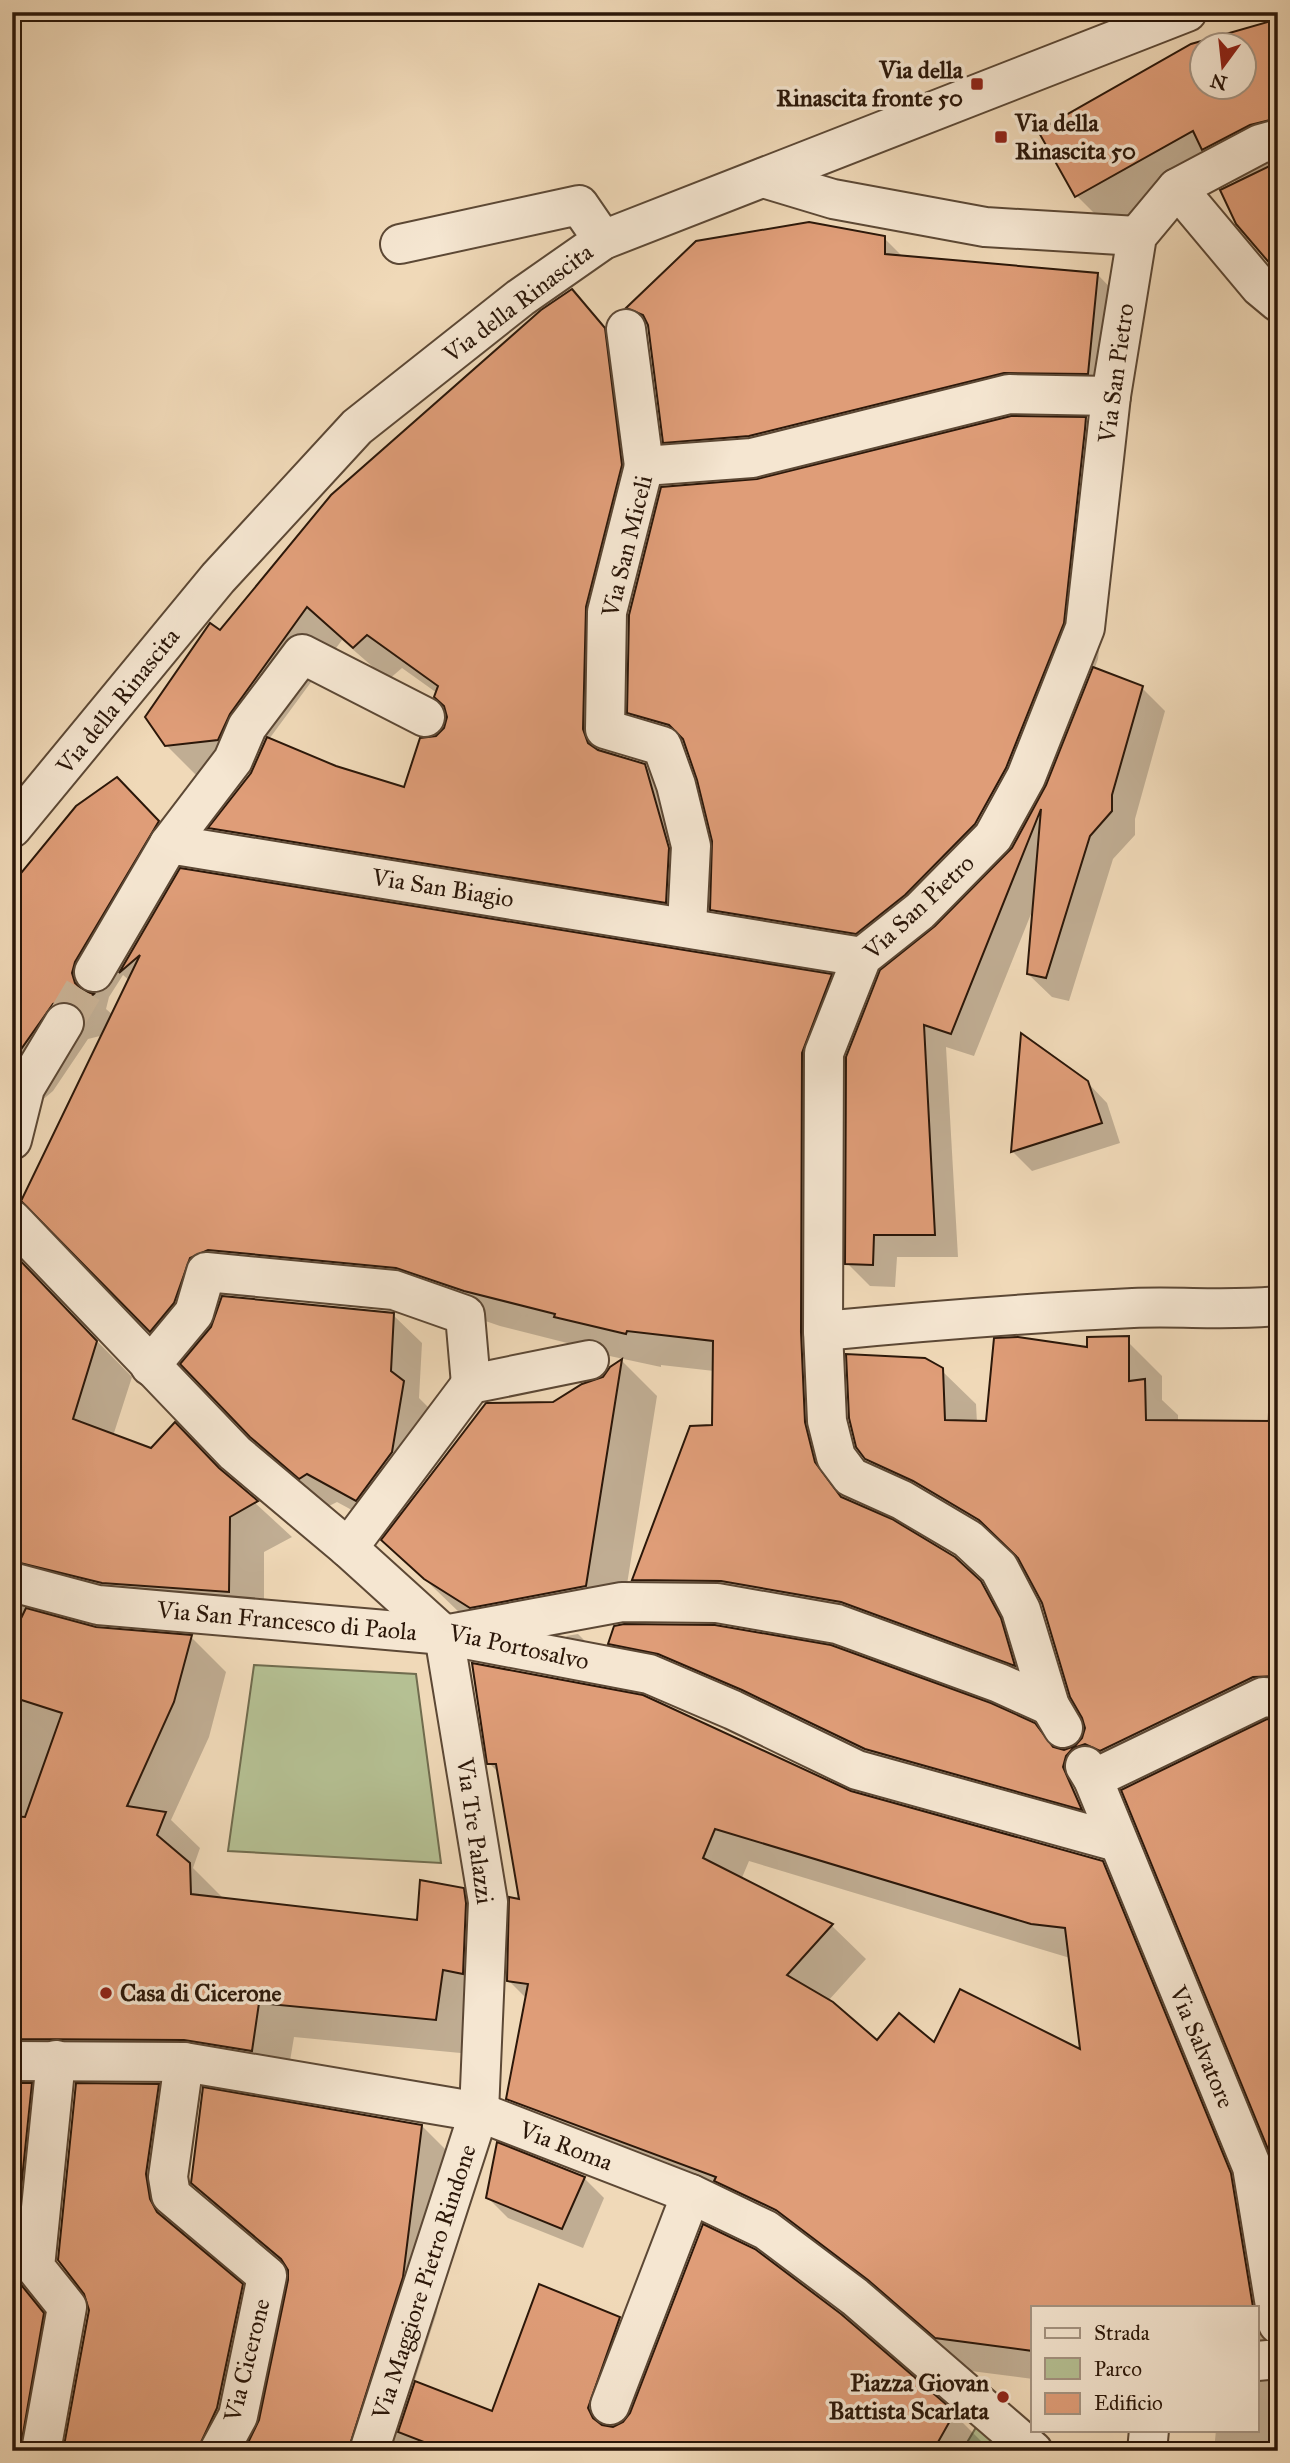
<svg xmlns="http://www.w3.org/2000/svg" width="1290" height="2463" viewBox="0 0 1290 2463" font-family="'IM FELL Great Primer',serif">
<rect width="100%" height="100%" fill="#f0d9b8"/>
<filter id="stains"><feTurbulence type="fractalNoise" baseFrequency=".00286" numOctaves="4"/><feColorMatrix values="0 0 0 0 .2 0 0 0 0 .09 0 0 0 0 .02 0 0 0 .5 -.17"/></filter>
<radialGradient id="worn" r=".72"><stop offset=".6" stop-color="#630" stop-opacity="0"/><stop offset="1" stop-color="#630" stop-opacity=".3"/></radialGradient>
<g fill="#b5c093" stroke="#706c4e" stroke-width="2">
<path d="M 254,1665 L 416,1674 L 441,1863 L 228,1851 Z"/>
<path d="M 978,2424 L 1004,2451 L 962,2451 Z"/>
</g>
<g fill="#0003" fill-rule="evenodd">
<path d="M 1278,20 L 1278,269 L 1237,183 L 1220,166 L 1110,229 L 1077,196 L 1192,46 ZM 1202,46 L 1244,46 L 1244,88 L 1202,88 Z"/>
<path d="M 884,238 L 904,258 L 1098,275 L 1133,311 L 1126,398 L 1040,408 L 1005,416 L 1085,419 L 1120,455 L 1098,659 L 1094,670 L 1142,688 L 1165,711 L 1135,819 L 1135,835 L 1113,859 L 1069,1001 L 1052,997 L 1028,974 L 1033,909 L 974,1056 L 946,1047 L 958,1257 L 897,1257 L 895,1287 L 870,1286 L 847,1263 L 847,1060 L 836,1089 L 839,1458 L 849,1499 L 980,1583 L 1016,1618 L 1048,1699 L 877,1637 L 668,1614 L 634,1580 L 714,1426 L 714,1371 L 661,1365 L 661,1367 L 591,1352 L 587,1348 L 500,1326 L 433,1303 L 224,1292 L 222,1297 L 393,1315 L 422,1343 L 419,1398 L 432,1411 L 385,1528 L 337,1502 L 329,1506 L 281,1465 L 23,1200 L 104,1035 L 88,1039 L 53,1091 L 15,1123 L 12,1132 L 12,884 L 152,815 L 193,857 L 185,871 L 831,976 L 866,1011 L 887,968 L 747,945 L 711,909 L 714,841 L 690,756 L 665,748 L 629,712 L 757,481 L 791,473 L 700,477 L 665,442 L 650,329 L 628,308 ZM 123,975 L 130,981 L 113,1015 L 106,1009 L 109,997 Z"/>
<path d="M 571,291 L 638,364 L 619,642 L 617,757 L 644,765 L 679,800 L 700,936 L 244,862 L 211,828 L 253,773 L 200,779 L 166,745 L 220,633 ZM 342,640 L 388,680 L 402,668 L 437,693 L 446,706 L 449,717 L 446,727 L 405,789 L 264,746 Z"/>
<path d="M 1087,1082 L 1107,1103 L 1120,1143 L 1032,1171 L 1012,1151 Z"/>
<path d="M 1278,1235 L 1278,1269 L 1271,1237 Z"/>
<path d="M 12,1254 L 132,1377 L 113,1436 L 226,1476 L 292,1537 L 264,1552 L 264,1626 L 32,1601 L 26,1610 L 96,1628 L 191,1637 L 226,1672 L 209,1737 L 171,1820 L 200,1848 L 193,1868 L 225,1900 L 418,1922 L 463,1890 L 498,1925 L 471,2054 L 294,2037 L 286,2085 L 221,2074 L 36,2077 L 30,2083 L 66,2120 L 48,2301 L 60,2451 L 12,2451 Z"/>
<path d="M 1128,1342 L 1162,1376 L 1162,1400 L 1178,1415 L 1178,1422 L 1267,1422 L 1274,1353 L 1278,1353 L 1278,1716 L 1267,1721 L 1274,2159 L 1136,1785 L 1120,1777 L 1107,1781 L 1114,1842 L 643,1677 L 610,1643 L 1034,1725 L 1060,1751 L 1074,1749 L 1083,1740 L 1087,1728 L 1043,1603 L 1021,1560 L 949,1515 L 901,1493 L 866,1458 L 941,1370 L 976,1404 L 977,1423 L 988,1423 L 1089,1349 Z"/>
<path d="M 622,1361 L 657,1396 L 621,1622 L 461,1614 L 384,1540 L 554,1403 L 604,1378 L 611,1368 Z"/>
<path d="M 578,1634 L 613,1669 L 600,1670 L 566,1636 Z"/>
<path d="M 489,1763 L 851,1793 L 1102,1862 L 1136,1897 L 1264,2208 L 1278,2378 L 1273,2383 L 1278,2383 L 1278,2451 L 1214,2451 L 1216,2430 L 1257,2430 L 1257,2307 L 1033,2307 L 1033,2379 L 971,2371 L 904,2313 L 812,2244 L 542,2132 L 508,2098 L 527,1999 L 508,1980 L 521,1901 L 499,1773 ZM 749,1861 L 1070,1958 L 1082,2052 L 877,2043 L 828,2001 L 866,1959 L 832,1926 L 741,1880 Z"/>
<path d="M 158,2085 L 193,2120 L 181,2210 L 184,2236 L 277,2321 L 254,2432 L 261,2421 L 290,2280 L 289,2269 L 228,2218 L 193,2183 L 422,2126 L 457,2161 L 437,2312 L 414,2383 L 493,2413 L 619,2319 L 655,2354 L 954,2414 L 988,2448 L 394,2451 L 396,2445 L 385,2442 L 381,2451 L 65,2451 Z"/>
<path d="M 584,2178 L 604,2198 L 583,2248 L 508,2218 L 488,2198 Z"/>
</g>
<g fill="#df9d78" stroke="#2b1709" stroke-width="2" fill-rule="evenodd">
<path d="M 1278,19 L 1278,118 L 1250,125 L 1202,150 L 1193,131 L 1075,197 L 1038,131 L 1191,44 ZM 1202,46 L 1244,46 L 1244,88 L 1202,88 Z"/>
<path d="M 1278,162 L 1278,273 L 1236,224 L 1220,190 Z"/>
<path d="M 809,222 L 885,236 L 885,254 L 1098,273 L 1088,374 L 1004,373 L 749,436 L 663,443 L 648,325 L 643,315 L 626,308 L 696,241 Z"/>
<path d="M 572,289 L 605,328 L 622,465 L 586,607 L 583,729 L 588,743 L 598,750 L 645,764 L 669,848 L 666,903 L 208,828 L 251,773 L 267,737 L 336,766 L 404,787 L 420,738 L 436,736 L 444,728 L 447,717 L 444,706 L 434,697 L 438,686 L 367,635 L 353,648 L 307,607 L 230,714 L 218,740 L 165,746 L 145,717 L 210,623 L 220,630 L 331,495 L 541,310 Z"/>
<path d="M 1011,416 L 1086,417 L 1085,429 L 1064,623 L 1006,768 L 975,824 L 905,895 L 856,934 L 710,910 L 712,841 L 697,780 L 683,739 L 669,725 L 627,713 L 629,615 L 661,487 L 757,479 Z"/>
<path d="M 1093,667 L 1143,686 L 1112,795 L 1112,811 L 1090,836 L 1046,978 L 1027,974 L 1041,809 L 951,1034 L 924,1025 L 935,1235 L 874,1235 L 873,1265 L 845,1264 L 846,1057 L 880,970 L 935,926 L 1012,848 L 1046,785 Z"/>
<path d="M 117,777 L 159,821 L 75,962 L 72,973 L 75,983 L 84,991 L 94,994 L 78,1007 L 65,1001 L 53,1004 L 12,1062 L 12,884 L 76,806 Z"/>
<path d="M 180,868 L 832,974 L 802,1053 L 801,1332 L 805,1422 L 815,1462 L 841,1497 L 892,1519 L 955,1557 L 981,1581 L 1001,1618 L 1015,1666 L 841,1602 L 721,1581 L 632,1580 L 690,1426 L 712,1425 L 713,1341 L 627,1331 L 626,1334 L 554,1317 L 555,1314 L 464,1291 L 396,1268 L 208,1250 L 190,1258 L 174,1303 L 150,1332 L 21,1201 L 140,955 L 119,973 Z"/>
<path d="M 1021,1033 L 1088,1081 L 1102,1123 L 1011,1152 Z"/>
<path d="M 12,1252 L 97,1341 L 73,1419 L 151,1448 L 175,1422 L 219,1468 L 258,1501 L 230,1517 L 229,1592 L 102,1583 L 12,1561 Z"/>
<path d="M 222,1296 L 394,1313 L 391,1371 L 404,1381 L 392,1452 L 356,1501 L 307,1474 L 299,1479 L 250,1437 L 180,1364 L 211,1327 Z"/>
<path d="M 1129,1336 L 1129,1381 L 1145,1379 L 1146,1420 L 1278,1421 L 1278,1676 L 1253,1677 L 1100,1751 L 1085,1744 L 1073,1748 L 1066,1756 L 1063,1767 L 1082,1810 L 865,1749 L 742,1690 L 658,1654 L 608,1644 L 614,1626 L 624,1624 L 715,1625 L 831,1645 L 991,1703 L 1035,1723 L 1053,1747 L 1064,1750 L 1075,1746 L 1082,1738 L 1085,1728 L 1082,1718 L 1070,1697 L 1042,1603 L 1018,1558 L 979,1520 L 913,1481 L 865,1459 L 856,1447 L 849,1418 L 846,1354 L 925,1358 L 943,1368 L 945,1420 L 986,1421 L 994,1338 L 1018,1337 L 1087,1347 L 1087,1337 Z"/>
<path d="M 622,1359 L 586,1586 L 470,1608 L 424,1579 L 381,1540 L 486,1403 L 553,1402 L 582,1384 L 603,1377 L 610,1367 Z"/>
<path d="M 26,1608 L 96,1627 L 192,1635 L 174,1702 L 127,1806 L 166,1812 L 157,1835 L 190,1863 L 191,1894 L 417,1920 L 420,1880 L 464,1888 L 466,1903 L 463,1974 L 443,1970 L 436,2020 L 259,2003 L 252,2051 L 184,2040 L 12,2039 L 12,1816 L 25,1817 L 62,1713 L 12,1697 L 12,1637 Z"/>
<path d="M 472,1663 L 643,1695 L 851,1791 L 1103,1861 L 1231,2173 L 1253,2307 L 1033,2307 L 1033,2351 L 935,2338 L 868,2280 L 776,2210 L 714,2181 L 716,2177 L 506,2099 L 528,1984 L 507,1981 L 509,1897 L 519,1899 L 496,1764 L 487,1764 ZM 715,1829 L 1031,1924 L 1065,1928 L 1080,2049 L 960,1989 L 934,2042 L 899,2013 L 877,2040 L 833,2002 L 787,1975 L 833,1924 L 703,1858 Z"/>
<path d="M 1267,1719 L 1278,1720 L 1278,2189 L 1272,2159 L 1121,1790 Z"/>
<path d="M 12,2083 L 32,2083 L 13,2266 L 18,2281 L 44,2313 L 20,2451 L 12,2451 Z"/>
<path d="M 76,2083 L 159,2084 L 146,2174 L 150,2199 L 157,2212 L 243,2284 L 217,2408 L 197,2451 L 63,2451 L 89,2310 L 84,2294 L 58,2260 Z"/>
<path d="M 203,2087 L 422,2125 L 403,2277 L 348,2451 L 244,2451 L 259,2420 L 288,2280 L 288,2270 L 281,2259 L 191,2183 Z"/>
<path d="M 497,2142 L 585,2177 L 562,2229 L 486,2198 Z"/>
<path d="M 703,2224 L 755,2249 L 841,2314 L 955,2412 L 933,2451 L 447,2451 L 398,2432 L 415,2381 L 492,2411 L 539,2284 L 620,2317 L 588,2408 L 593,2418 L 602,2425 L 613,2427 L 623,2422 L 630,2413 Z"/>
</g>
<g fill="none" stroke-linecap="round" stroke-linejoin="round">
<path stroke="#c9b295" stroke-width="38" stroke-dasharray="38 19" stroke-linecap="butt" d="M 64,1023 L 94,972"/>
<defs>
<g id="minor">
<path d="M 763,178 L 833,199 L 985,227 L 1137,236"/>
<path d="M 1177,188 L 1260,287 L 1278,302"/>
<path d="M 400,244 L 579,205 L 603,240"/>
<path d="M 626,329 L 644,466"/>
<path d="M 12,828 L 218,578 L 357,427 L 520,298 L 603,240 L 1187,12"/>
<path d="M 169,844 L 233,760 L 247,727 L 302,654 L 425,717"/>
<path d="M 687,926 L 691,846 L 676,785 L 662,746 L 605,729 L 607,612 L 644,466 L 752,458 L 1009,394 L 1111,396"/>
<path d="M 94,972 L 169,844 L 862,957"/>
<path d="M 12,1140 L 25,1088 L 64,1023"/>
<path d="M 12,1220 L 235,1453 L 348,1548 L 444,1635 L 649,1674 L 733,1710 L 857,1770 L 1117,1842"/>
<path d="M 823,1331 C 927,1321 1029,1313 1133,1308 C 1182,1306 1229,1311 1278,1306"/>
<path d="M 150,1366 L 194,1313 L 206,1272 L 394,1290 L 465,1315 L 471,1384"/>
<path d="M 348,1548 L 471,1384 L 589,1360"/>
<path d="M 12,1582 L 98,1605 L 444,1635 L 622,1602 L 717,1603 L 837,1624 L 999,1683 L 1050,1706"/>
<path d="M 1063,1728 L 1050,1706 L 1021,1610 L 999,1568 L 968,1539 L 902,1500 L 851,1477 L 836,1457 L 827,1421 L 823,1331 L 824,1053 L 862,957 L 920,911 L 993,837 L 1026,777 L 1085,628 L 1111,396 L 1137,236 L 1177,188 L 1260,144 L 1278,139"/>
<path d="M 1085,1766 L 1093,1779 L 1252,2167 L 1278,2324"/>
<path d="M 1093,1779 L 1263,1697 L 1278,1698"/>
<path d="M 12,2061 L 184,2062 L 479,2112 L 691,2194 L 766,2230 L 855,2297 L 1033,2451"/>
<path d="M 184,2062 L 168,2177 L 171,2195 L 267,2276 L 238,2416 L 219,2451"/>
<path d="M 1257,2361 L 1278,2359"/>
<path d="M 610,2405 L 691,2194"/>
<path d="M 41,2451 L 67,2307 L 35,2267 L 56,2060"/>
<path d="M 369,2451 L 479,2112 L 488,1902 L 444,1635"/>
<path d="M 1147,2451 L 1149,2430"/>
</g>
</defs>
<use href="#minor" stroke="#5c4835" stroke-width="42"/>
<use href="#minor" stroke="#f5e6d1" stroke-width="38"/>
</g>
<g fill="#8f2418" stroke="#f5e6d1" stroke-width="2.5">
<rect x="970" y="77" width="14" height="14" rx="3.5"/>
<rect x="994" y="130" width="14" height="14" rx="3.5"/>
<circle cx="106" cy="1993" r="7"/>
<circle cx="1003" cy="2397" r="7"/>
</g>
<g text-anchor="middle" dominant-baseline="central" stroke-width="7" stroke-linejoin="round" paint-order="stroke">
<g font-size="24" font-weight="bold" fill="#2b1709" stroke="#f5e6d1" text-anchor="end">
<text x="963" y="70">Via della<tspan x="963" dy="28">Rinascita fronte 50</tspan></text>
<text x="1015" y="123" text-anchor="start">Via della<tspan x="1015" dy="28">Rinascita 50</tspan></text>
<text x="120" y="1993" text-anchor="start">Casa di Cicerone</text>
<text x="989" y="2383">Piazza Giovan<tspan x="989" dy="28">Battista Scarlata</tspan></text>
</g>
<g font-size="24" fill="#2b1709" stroke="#f5e6d1">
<text transform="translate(518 303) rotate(-37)">Via della Rinascita</text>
<text transform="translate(1116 373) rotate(-82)">Via San Pietro</text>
<text transform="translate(627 546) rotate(-76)">Via San Miceli</text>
<text transform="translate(118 701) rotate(-51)">Via della Rinascita</text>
<text transform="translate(443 888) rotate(9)">Via San Biagio</text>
<text transform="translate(919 907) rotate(-43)">Via San Pietro</text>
<text transform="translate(287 1621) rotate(5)">Via San Francesco di Paola</text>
<text transform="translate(519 1647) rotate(12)">Via Portosalvo</text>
<text transform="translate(475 1831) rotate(82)">Via Tre Palazzi</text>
<text transform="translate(1202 2047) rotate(67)">Via Salvatore</text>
<text transform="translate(566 2146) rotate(21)">Via Roma</text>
<text transform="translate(424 2282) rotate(-72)">Via Maggiore Pietro Rindone</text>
<text transform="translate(247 2360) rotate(-76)">Via Cicerone</text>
</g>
</g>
<rect width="1290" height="2463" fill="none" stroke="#f0d9b8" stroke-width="42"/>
<rect x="14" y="14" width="1262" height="2435" fill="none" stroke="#2b1709" stroke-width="3.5"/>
<rect x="21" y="21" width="1248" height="2421" fill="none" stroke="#2b1709" stroke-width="2"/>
<rect x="1031" y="2306" width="228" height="126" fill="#f5e6d1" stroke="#a49381" stroke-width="2"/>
<rect x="1045" y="2328" width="35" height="10" fill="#f5e6d1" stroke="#a49381" stroke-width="2"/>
<text x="1094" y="2340" font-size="21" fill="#2b1709">Strada</text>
<rect x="1045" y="2358" width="35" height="21" fill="#b5c093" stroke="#a49381" stroke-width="2"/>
<text x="1094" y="2376" font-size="21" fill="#2b1709">Parco</text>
<rect x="1045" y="2393" width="35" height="21" fill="#df9d78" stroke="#a49381" stroke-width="2"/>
<text x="1094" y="2410" font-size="21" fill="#2b1709">Edificio</text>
<g transform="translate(1223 66) rotate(195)"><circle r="33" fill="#f5e6d1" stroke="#a49381" stroke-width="2"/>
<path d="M0-5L12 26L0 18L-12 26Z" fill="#8f2418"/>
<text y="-10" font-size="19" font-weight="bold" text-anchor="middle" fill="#2b1709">N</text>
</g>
<rect width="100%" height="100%" filter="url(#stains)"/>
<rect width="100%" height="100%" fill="url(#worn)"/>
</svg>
